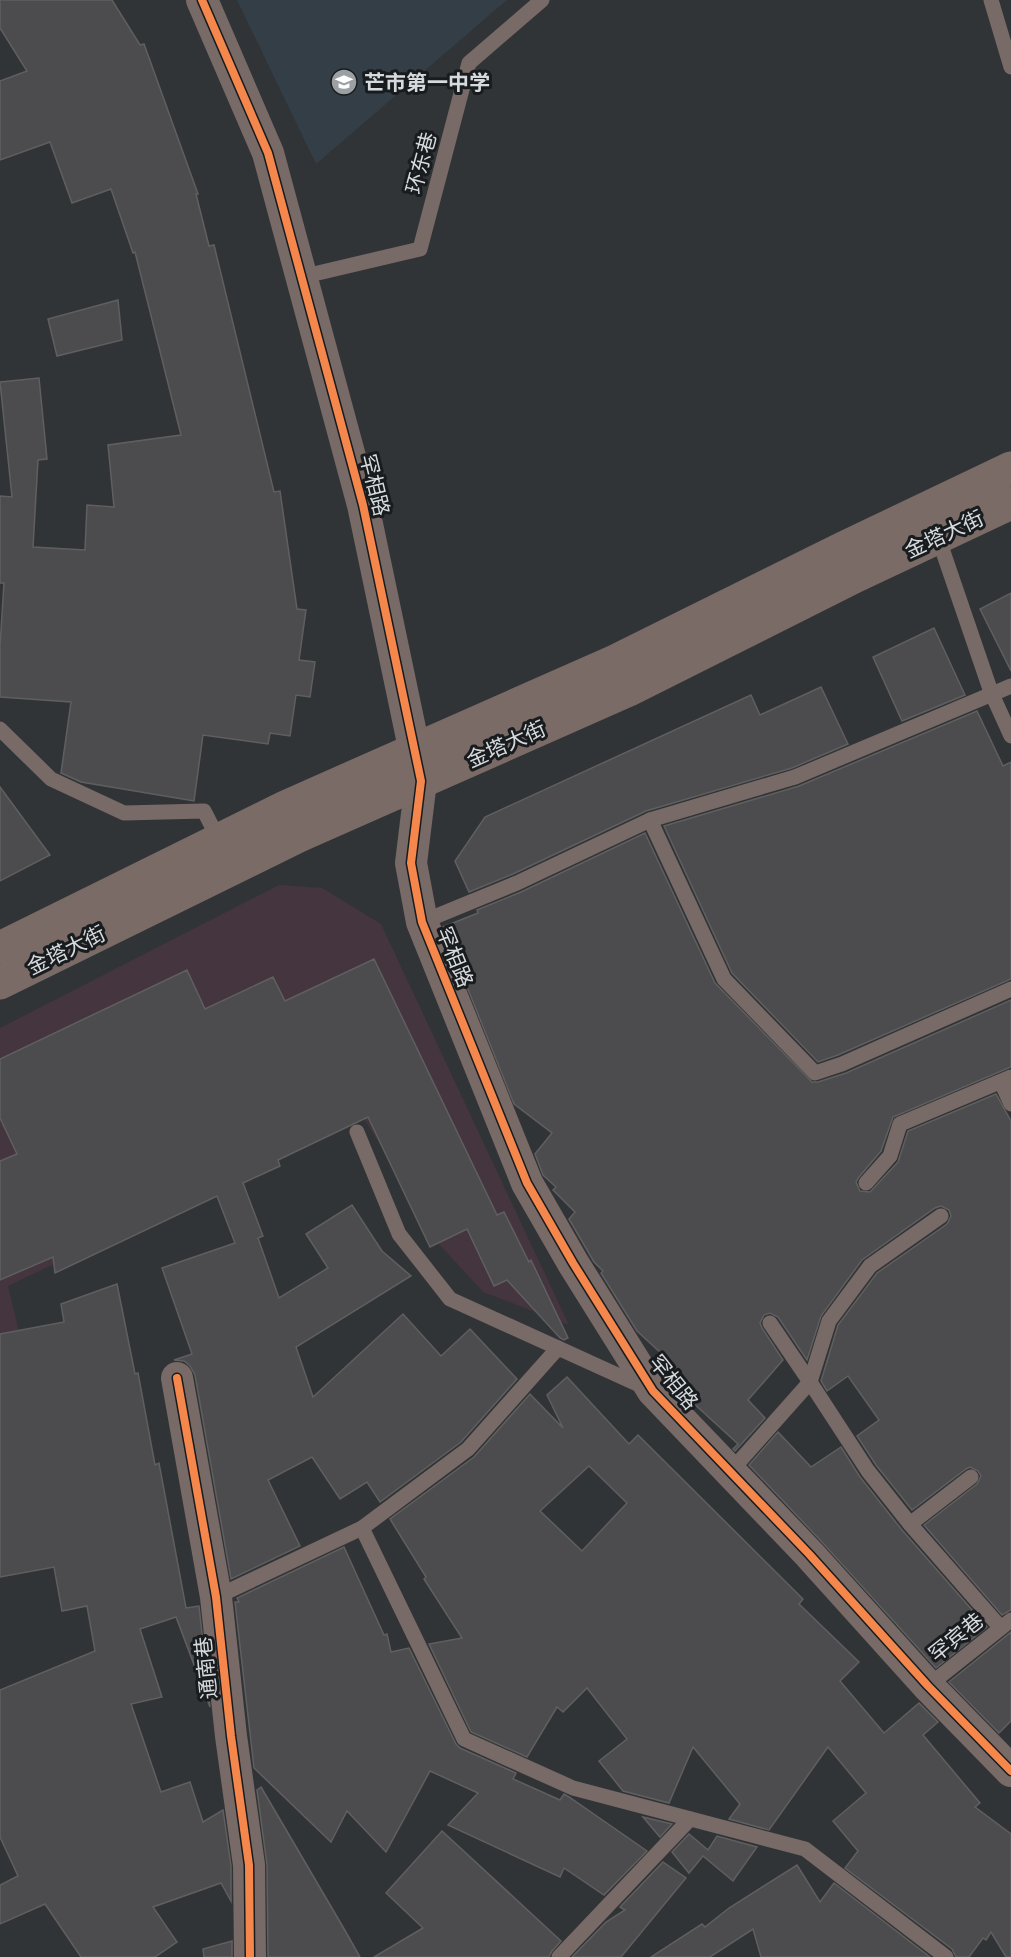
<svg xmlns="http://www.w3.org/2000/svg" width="1011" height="1957" viewBox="0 0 1011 1957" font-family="'Work Sans','Noto Sans SC',sans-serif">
<rect width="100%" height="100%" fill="#313437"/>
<path fill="#44353e" d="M 279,885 L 322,888 L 381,924 L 569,1325 L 483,1292 L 426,1230 L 406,1185 L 362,1116 L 8,1286 L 50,1461 L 0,1480 L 0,1028 Z"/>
<path fill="#333e47" d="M 237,0 L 507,0 L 316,164 Z"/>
<g fill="#4c4c4e" stroke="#605f60" stroke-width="1.5" fill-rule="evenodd">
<path d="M 0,0 L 112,0 L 140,45 L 144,44 L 198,194 L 196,194 L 209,246 L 214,245 L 274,492 L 280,491 L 297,609 L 306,610 L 299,660 L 315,662 L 310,697 L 296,695 L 290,736 L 270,733 L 268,744 L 203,735 L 194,801 L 81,782 L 61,773 L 71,702 L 0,697 L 0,646 L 4,583 L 0,583 L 0,496 L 12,497 L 0,382 L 39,378 L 47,459 L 38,460 L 33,547 L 85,550 L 87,505 L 114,507 L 108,445 L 181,435 L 135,252 L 133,253 L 111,189 L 72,203 L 50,142 L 0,160 L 0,81 L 27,71 L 0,28 Z"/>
<path d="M 118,300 L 122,340 L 57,356 L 48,319 Z"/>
<path d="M 1011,593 L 1011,671 L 980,609 Z"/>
<path d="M 934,628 L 965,695 L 902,721 L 873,657 Z"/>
<path d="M 821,687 L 848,744 L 792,768 L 646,811 L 513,874 L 469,892 L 455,861 L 485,817 L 751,695 L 760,715 Z"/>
<path d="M 977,711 L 1003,766 L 1011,762 L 1011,979 L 838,1055 L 818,1062 L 732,973 L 664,826 L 799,786 Z"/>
<path d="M 0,787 L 50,855 L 0,881 Z"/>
<path d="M 645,833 L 715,983 L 812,1082 L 818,1082 L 846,1073 L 1011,1000 L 1011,1067 L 893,1117 L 881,1151 L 859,1177 L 856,1182 L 860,1191 L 870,1192 L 898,1162 L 908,1131 L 996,1094 L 1011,1121 L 1011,1610 L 1002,1615 L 924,1525 L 977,1484 L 981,1476 L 978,1471 L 970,1467 L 966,1469 L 912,1510 L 876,1465 L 857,1436 L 879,1420 L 848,1376 L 827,1391 L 821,1381 L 838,1325 L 877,1273 L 947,1224 L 951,1216 L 949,1210 L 941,1206 L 935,1208 L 862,1260 L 821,1316 L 807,1360 L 778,1317 L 770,1313 L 764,1315 L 760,1323 L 762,1328 L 783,1360 L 748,1400 L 765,1418 L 735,1451 L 733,1449 L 738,1444 L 667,1379 L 656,1362 L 662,1354 L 637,1331 L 601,1273 L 603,1271 L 594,1262 L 569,1219 L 575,1212 L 553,1190 L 556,1187 L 543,1175 L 535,1154 L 552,1133 L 514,1104 L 443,927 L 478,913 L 477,910 L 521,892 Z"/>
<path d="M 374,959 L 497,1215 L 504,1212 L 529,1262 L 531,1260 L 568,1338 L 564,1340 L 560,1338 L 507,1280 L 494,1286 L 467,1229 L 430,1247 L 368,1117 L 278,1160 L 280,1166 L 243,1183 L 263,1236 L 258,1238 L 279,1298 L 328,1268 L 306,1234 L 352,1205 L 382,1251 L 411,1276 L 296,1347 L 313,1397 L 403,1314 L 441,1356 L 470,1329 L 517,1379 L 461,1442 L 380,1502 L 367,1482 L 340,1499 L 312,1457 L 268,1480 L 300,1546 L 231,1579 L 195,1375 L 190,1366 L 184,1361 L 174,1360 L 192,1354 L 162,1268 L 235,1243 L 217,1196 L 55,1273 L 53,1257 L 0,1280 L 0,1161 L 17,1154 L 0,1118 L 0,1059 L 187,970 L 205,1009 L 273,977 L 285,1001 Z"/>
<path d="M 117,1284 L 135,1374 L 138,1373 L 155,1465 L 159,1463 L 186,1608 L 199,1606 L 210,1707 L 176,1617 L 140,1629 L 162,1697 L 131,1704 L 161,1792 L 190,1782 L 203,1822 L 223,1810 L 231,1866 L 231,1901 L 221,1883 L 153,1907 L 177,1942 L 155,1957 L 81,1957 L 45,1904 L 0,1924 L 0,1885 L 18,1876 L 0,1837 L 0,1690 L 95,1651 L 87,1606 L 62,1611 L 54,1567 L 0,1577 L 0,1334 L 64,1322 L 61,1304 Z"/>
<path d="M 567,1377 L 629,1444 L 638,1435 L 803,1599 L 799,1604 L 859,1662 L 840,1681 L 884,1733 L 919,1703 L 938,1722 L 923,1735 L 980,1803 L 975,1807 L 1011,1834 L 1011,1957 L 1006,1957 L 991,1932 L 986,1940 L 983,1938 L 969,1957 L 956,1957 L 952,1949 L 845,1868 L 858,1851 L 833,1821 L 866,1793 L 828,1747 L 769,1830 L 729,1819 L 740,1804 L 693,1747 L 669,1803 L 623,1791 L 599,1761 L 627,1739 L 587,1688 L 563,1712 L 557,1707 L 527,1757 L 471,1732 L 429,1644 L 462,1638 L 424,1579 L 426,1577 L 390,1519 L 474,1457 L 530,1394 L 563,1428 L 547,1395 ZM 589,1466 L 627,1503 L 582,1551 L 540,1511 Z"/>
<path d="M 778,1432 L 811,1467 L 841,1447 L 860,1477 L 902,1530 L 987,1627 L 936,1668 L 822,1542 L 749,1465 Z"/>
<path d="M 344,1547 L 384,1635 L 387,1634 L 391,1652 L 409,1648 L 456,1744 L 460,1748 L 516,1773 L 513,1779 L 560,1800 L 564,1794 L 569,1797 L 647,1851 L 604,1895 L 564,1868 L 560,1877 L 448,1825 L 478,1793 L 430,1771 L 386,1852 L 347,1811 L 331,1842 L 254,1768 L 235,1602 L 239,1602 L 237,1598 Z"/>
<path d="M 1011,1632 L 1011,1721 L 999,1733 L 949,1682 Z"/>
<path d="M 261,1787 L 343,1927 L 360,1957 L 268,1957 L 267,1865 L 257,1790 Z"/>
<path d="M 643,1817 L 672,1824 L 660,1837 Z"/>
<path d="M 442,1831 L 561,1941 L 552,1951 L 549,1957 L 374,1957 L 423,1928 L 386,1893 Z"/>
<path d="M 689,1834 L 708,1850 L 717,1836 L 757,1847 L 733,1881 L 703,1856 L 689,1873 L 672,1852 Z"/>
<path d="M 663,1862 L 686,1878 L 621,1957 L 572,1957 L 606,1922 L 625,1910 L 620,1907 Z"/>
<path d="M 797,1865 L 820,1902 L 834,1883 L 930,1957 L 761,1957 L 753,1929 L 710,1957 L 651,1957 L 702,1924 L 705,1927 L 729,1908 Z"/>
<path d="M 232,1941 L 232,1957 L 204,1957 L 203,1949 Z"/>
</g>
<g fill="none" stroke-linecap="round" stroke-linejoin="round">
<g stroke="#786a66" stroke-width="15">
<path d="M 991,0 L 1011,67"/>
<path d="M 301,277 L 420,249 L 469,63 L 542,0"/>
<path d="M 938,537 L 991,692 L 1011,736"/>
<path d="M 0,729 L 51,779 L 124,813 L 204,811 L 219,840"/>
<path d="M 650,820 L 724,979 L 815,1073 L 842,1064 L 1011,989"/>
<path d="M 422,922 L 517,883 L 650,820 L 795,777 L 1011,686"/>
<path d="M 1001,1082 L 1011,1104"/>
<path d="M 357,1132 L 399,1234 L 450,1299 L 646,1388"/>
<path d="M 866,1183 L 890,1156 L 900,1124 L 1011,1077"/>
<path d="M 770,1323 L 810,1382 L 868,1471 L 910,1524 L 1000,1627"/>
<path d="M 730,1472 L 810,1382 L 829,1321 L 870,1266 L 941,1216"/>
<path d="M 910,1524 L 971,1477"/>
<path d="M 362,1528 L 464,1739 L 573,1788 L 805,1849 L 946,1957"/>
<path d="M 216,1597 L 362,1528 L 468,1449 L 558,1348"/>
<path d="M 928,1686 L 1011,1620"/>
<path d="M 559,1957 L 690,1819"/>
</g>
<g stroke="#786a66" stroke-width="32">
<path d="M 202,0 L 268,153 L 363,505 L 421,781 L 411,863 L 422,922 L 527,1183 L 573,1263 L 653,1391 L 809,1554 L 928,1686 L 1011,1771"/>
<path d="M 177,1378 L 216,1597 L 231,1736 L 249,1865 L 250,1957"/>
</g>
<g stroke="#7b6b67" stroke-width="33">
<path d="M 0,948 L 285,807 L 615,661 L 843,548 L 1011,468"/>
<path d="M 0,983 L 299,836 L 629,690 L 856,576 L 1011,503"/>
</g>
<defs>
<g id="cycleway">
<path d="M 202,0 L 268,153 L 363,505 L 421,781 L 411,863 L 422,922 L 527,1183 L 573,1263 L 653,1391 L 809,1554 L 928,1686 L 1011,1771"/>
<path d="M 177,1378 L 216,1597 L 231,1736 L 249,1865 L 250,1957"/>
</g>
</defs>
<use href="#cycleway" stroke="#191c1e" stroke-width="11"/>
<use href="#cycleway" stroke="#f5874c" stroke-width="8"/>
</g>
<defs>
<symbol id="school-disc" viewBox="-11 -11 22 22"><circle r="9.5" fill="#9ca0a3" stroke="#191c1e"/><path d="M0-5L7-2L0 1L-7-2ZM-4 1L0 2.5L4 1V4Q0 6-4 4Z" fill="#fff"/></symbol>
</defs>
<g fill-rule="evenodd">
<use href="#school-disc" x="329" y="67" width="30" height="30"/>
</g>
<g text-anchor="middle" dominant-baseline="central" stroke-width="6" stroke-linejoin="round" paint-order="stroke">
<g font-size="21" font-weight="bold" fill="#d6dadd" stroke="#191c1e" text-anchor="start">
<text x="364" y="82">芒市第一中学</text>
</g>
<g font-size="21" fill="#d6dadd" stroke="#191c1e">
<text transform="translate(421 163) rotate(-75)">环东巷</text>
<text transform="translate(375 485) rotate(76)">罕相路</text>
<text transform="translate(944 534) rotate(-25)">金塔大街</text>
<text transform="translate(506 744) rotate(-24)">金塔大街</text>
<text transform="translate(66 950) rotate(-26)">金塔大街</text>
<text transform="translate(455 957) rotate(68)">罕相路</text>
<text transform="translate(674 1382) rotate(51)">罕相路</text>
<text transform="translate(956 1637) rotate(-39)">罕宾巷</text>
<text transform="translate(206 1668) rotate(-96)">通南巷</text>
</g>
</g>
</svg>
